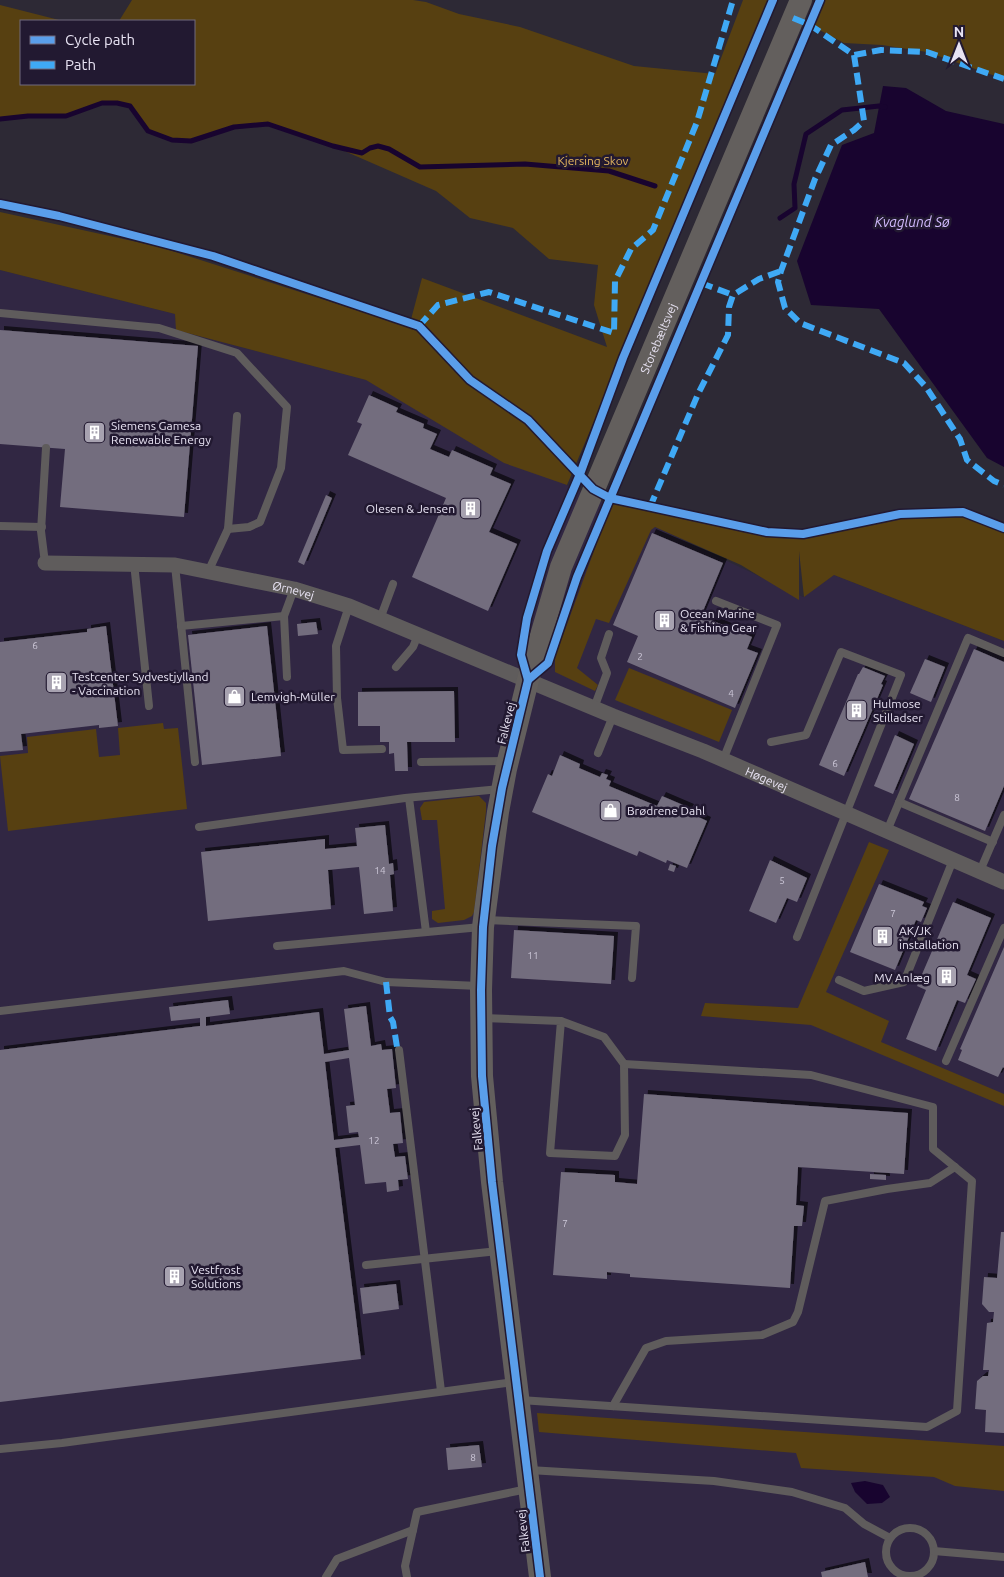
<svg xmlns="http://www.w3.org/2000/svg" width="1004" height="1577" viewBox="0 0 1004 1577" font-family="Ubuntu,sans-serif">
<defs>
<filter id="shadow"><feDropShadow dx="4" dy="-4" stdDeviation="0" flood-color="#0009"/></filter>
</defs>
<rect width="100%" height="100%" fill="#2d2935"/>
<path fill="#312743" d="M 0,270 L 175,314 L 177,330 L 366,380 L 567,485 L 803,597 L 834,575 L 1004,641 L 1004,1577 L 0,1577 Z"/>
<g fill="#574011">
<path d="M 132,0 L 413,0 L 426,2 L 459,14 L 520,27 L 634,66 L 715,74 L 743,0 L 773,0 L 567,485 L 504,463 L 366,380 L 176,330 L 175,314 L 0,270 L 0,212 L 160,247 L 409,327 L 422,278 L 607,347 L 594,305 L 598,265 L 549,259 L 513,228 L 470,218 L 436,191 L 333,146 L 268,124 L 234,127 L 191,141 L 172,140 L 148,131 L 130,106 L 117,103 L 102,103 L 66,116 L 28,116 L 0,119 L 0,5 L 63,21 L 21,21 L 21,84 L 194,84 L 194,21 L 119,21 Z"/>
<path d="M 820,0 L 1004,0 L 1004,79 L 927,52 L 882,45 L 844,43 L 810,25 Z"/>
<path d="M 613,499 L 768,534 L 803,534 L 900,514 L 963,512 L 1004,528 L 1004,641 L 834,575 L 804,597 L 799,551 L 799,600 L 741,565 L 655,527 L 651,530 L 609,623 L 596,619 L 577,668 L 598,685 L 595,691 L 555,672 L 555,657 Z"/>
<path d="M 629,668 L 732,710 L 719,742 L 615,700 Z"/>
<path d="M 163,723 L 164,729 L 178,728 L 187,809 L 8,831 L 0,756 L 28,753 L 27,737 L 96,729 L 99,757 L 120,755 L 118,728 Z"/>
<path d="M 479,796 L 486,803 L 486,811 L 474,912 L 472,916 L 464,920 L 438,923 L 432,919 L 432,911 L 445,909 L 437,820 L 422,820 L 420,808 L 424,802 Z"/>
<path d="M 869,842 L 889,850 L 826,992 L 889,1021 L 881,1042 L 1004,1094 L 1004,1106 L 811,1025 L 701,1016 L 705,1003 L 798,1008 Z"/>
<path d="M 537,1413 L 1004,1446 L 1004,1491 L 955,1486 L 934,1477 L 801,1468 L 796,1453 L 539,1432 Z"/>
</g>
<g fill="#18042f">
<path d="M 883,86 L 906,88 L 946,111 L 1004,124 L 1004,467 L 987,458 L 879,309 L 811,305 L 797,261 L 842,145 L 874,133 Z"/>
<path d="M 865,1481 L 883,1485 L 890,1497 L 882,1503 L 867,1504 L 855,1492 L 851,1483 Z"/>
</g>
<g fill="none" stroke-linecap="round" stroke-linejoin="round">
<g stroke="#18042f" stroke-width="5">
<path d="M 0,119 L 28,116 L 66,116 L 102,103 L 117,103 L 130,106 L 148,131 L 172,140 L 191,141 L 234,127 L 268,124 L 333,146 L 362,153 L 370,148 L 378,146 L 389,149 L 420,167 L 525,164 L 609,171 L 655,186"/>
<path d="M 780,218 L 795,208 L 794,184 L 806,134 L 842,110 L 879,106 L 885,107"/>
</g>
</g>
<g fill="#736d7e" fill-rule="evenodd" filter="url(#shadow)">
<path d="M 0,330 L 198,346 L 184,517 L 60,507 L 65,449 L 0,444 Z"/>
<path d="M 369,395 L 398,408 L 396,412 L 424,424 L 423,428 L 437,434 L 430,449 L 449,457 L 452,450 L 493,468 L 490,475 L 511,484 L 489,532 L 517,544 L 488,611 L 412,577 L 446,498 L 348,455 L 362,424 L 357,422 Z"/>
<path d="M 326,495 L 332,498 L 304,565 L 298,562 Z"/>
<path d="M 652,533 L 723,563 L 701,616 L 752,637 L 747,649 L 758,653 L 735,708 L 627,662 L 638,636 L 613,625 Z"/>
<path d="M 316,622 L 318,634 L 298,636 L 297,624 Z"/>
<path d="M 106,626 L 118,726 L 99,728 L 99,725 L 21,734 L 23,750 L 0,752 L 0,642 L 87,632 L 87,629 Z"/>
<path d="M 267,626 L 281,756 L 202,765 L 188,635 Z"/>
<path d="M 974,649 L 1004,662 L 1004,786 L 985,831 L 909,799 Z"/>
<path d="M 925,659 L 945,667 L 931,702 L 910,693 Z"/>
<path d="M 863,667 L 885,676 L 881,684 L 883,685 L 844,776 L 819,765 L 858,674 L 859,674 Z"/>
<path d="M 454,691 L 455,742 L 407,742 L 408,771 L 395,771 L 394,753 L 389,754 L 389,742 L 380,742 L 380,726 L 358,726 L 358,692 Z"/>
<path d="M 895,735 L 914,744 L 893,794 L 874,786 Z"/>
<path d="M 560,755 L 580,764 L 579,768 L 600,777 L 602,773 L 608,775 L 606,779 L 611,781 L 609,786 L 657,806 L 662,796 L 690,808 L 688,812 L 707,821 L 687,868 L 667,860 L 666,863 L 639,851 L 637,856 L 532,812 L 548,774 L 552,776 Z"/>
<path d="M 385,825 L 389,864 L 393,863 L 394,874 L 390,875 L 393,911 L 364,914 L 359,867 L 328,870 L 331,909 L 208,921 L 201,852 L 325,839 L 325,849 L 357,846 L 355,828 Z"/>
<path d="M 770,860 L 807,878 L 797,902 L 787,898 L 776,923 L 749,911 Z"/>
<path d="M 670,864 L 676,866 L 674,872 L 668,870 Z"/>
<path d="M 879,884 L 924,902 L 922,906 L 927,908 L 921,922 L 916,920 L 895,970 L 850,952 Z"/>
<path d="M 953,902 L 991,918 L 967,975 L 976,979 L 965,1003 L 957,1000 L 936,1051 L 906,1039 L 926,990 L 917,986 Z"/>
<path d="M 514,930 L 614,936 L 611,984 L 511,978 Z"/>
<path d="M 1004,947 L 1004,1068 L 1003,1067 L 998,1077 L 958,1060 L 962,1050 L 960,1049 Z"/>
<path d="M 228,1000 L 230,1014 L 206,1017 L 206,1026 L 319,1012 L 324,1054 L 349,1050 L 344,1009 L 366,1006 L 371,1046 L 381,1044 L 382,1050 L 392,1049 L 396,1088 L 387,1089 L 390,1113 L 400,1112 L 403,1143 L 393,1144 L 395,1157 L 405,1156 L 408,1179 L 398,1180 L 399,1190 L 387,1192 L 386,1182 L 365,1184 L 360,1145 L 335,1148 L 361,1359 L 0,1402 L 0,1050 L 200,1026 L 200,1018 L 171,1021 L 169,1007 ZM 349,1058 L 355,1105 L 346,1106 L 349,1133 L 358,1132 L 359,1137 L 334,1140 L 325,1062 Z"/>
<path d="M 644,1094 L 908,1113 L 904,1174 L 798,1167 L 796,1205 L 804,1206 L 802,1226 L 794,1226 L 790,1288 L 630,1277 L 630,1274 L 607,1272 L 607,1279 L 553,1275 L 561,1172 L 615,1175 L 615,1182 L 637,1184 Z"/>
<path d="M 870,1174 L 886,1175 L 886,1180 L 870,1179 Z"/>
<path d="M 1001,1232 L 1004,1232 L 1004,1433 L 985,1432 L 986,1410 L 975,1409 L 977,1381 L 983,1376 L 988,1376 L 989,1370 L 983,1370 L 987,1323 L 993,1322 L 994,1312 L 989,1312 L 982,1304 L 984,1277 L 997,1278 Z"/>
<path d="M 396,1284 L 399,1309 L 363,1314 L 360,1288 Z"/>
<path d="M 479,1445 L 482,1467 L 448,1470 L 446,1448 Z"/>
<path d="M 865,1562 L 868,1577 L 822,1577 L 821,1572 Z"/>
</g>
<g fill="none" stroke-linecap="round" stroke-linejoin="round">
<g stroke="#5f5c5c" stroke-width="8">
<path d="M 0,313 L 159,328 L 237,353 L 287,407 L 281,468 L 260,522 L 249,527 L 228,529"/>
<path d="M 0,526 L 42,527"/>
<path d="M 45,563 L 41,531 L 46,448"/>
<path d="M 134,563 L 149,706"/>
<path d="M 175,565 L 195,762"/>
<path d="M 208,572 L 228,529 L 237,416"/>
<path d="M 716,601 L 777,625 L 723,760"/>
<path d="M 349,606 L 336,646 L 337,698 L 343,750 L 382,749"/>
<path d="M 380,619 L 393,584"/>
<path d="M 181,626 L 284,616"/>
<path d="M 396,667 L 413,647 L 418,635"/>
<path d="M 287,677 L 284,616 L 294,589"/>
<path d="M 594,708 L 607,673 L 601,658 L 609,634"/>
<path d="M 771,742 L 806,735 L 841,652 L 901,675 L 797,937"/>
<path d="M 598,753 L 613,716"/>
<path d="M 421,762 L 506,761"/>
<path d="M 409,798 L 426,932"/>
<path d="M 899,802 L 993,842"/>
<path d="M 199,827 L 405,798 L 500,789"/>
<path d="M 887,831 L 968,638 L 1004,653"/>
<path d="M 980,871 L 1004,815"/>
<path d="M 486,920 L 636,926 L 632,978"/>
<path d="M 277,946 L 481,927"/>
<path d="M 839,980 L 864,991 L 904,982 L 953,860"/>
<path d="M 0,1011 L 344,971 L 386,982 L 479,986"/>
<path d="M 483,1018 L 561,1021 L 604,1037 L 624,1064 L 625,1135 L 615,1156 L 550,1153 L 561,1021"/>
<path d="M 399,1050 L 441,1391"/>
<path d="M 946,1061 L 1004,928"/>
<path d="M 366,1265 L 498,1251"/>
<path d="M 520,1400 L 927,1427 L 957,1411 L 972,1181 L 933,1149 L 933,1107 L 811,1075 L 624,1064"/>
<path d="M 613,1406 L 646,1348 L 666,1341 L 762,1335 L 793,1322 L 798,1312 L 825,1201 L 887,1189 L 930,1183 L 955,1167"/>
<path d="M 0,1449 L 62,1443 L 514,1382"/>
<path d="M 529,1470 L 714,1481 L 792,1492 L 845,1508 L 864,1524 L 890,1538"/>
<circle cx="910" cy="1552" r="24"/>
<path d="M 934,1551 L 1004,1557"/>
<path d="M 326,1577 L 337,1559 L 413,1530"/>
<path d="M 407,1577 L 405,1566 L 417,1512 L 527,1489"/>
</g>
<path stroke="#5f5c5c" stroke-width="15" id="s1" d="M 45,563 L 175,565 L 294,589 L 349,606 L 613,716 L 703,751 L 1004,882"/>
<path stroke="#635f5d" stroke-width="22" id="s2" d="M 540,1577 L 492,1182 L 482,1076 L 481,990 L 483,927 L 498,812 L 506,769 L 528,680 L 561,567 L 801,0"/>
<g stroke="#3fa9f5" stroke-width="6" stroke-dasharray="12 6" stroke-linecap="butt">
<path d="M 793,18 L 810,25 L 854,55 L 881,50 L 927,52 L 1004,79"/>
<path d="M 854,55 L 864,121 L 854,130 L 831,145 L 815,179 L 781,271 L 778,282 L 785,308 L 800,323 L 904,363 L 926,387 L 960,439 L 967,460 L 994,481 L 1004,485"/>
<path d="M 701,283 L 733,295"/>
<path d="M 419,326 L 438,305 L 489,292 L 614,333 L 615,281 L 631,249 L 653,230 L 697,122 L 733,0"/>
<path d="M 650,507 L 698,394 L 728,335 L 729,307 L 733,295 L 759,279 L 781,271"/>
<path d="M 386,982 L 390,1017 L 393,1022 L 397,1047 L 399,1050"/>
</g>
<defs>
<g id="cycleway">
<path d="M 0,204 L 59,216 L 213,256 L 419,326 L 470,380 L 528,420 L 593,489 L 610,498 L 767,532 L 803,534 L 900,514 L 963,512 L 1004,528"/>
<path d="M 528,680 L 548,663 L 577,577 L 820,0"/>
<path d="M 540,1577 L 492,1182 L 482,1076 L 481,990 L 483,927 L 492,846 L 502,788 L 528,680 L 521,655 L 527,618 L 547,551 L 580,474 L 623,358 L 773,0"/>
</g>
</defs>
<use href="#cycleway" stroke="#221931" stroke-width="11"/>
<use href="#cycleway" stroke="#5a9eea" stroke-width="8"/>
</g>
<defs>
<symbol id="building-square" viewBox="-11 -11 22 22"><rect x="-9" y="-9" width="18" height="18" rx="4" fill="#a7a2b0" stroke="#221931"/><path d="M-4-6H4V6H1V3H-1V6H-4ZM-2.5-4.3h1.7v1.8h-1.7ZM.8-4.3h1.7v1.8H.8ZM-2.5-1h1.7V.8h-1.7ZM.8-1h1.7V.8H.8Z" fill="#fff"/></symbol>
<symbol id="shop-square" viewBox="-11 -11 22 22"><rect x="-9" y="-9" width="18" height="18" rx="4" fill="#a7a2b0" stroke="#221931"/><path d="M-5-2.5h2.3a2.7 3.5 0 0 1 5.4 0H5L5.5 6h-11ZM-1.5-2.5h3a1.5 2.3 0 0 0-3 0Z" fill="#fff"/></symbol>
</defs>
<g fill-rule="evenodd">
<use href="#building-square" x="82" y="420" width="25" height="25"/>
<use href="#building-square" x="458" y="496" width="25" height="25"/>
<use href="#building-square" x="652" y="608" width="25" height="25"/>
<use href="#building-square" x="44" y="670" width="25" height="25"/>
<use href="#shop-square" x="222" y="684" width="25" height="25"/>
<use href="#building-square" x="844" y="698" width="25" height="25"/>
<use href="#shop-square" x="598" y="798" width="25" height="25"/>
<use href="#building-square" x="870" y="924" width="25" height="25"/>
<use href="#building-square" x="934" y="964" width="25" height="25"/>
<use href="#building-square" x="162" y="1264" width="25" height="25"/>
</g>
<g text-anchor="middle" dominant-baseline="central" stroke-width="5" stroke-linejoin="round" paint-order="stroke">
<g font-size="10" fill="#cbc6d6">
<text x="35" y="645">6</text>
<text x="640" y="656">2</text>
<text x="731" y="693">4</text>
<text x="835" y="763">6</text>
<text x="957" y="797">8</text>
<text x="380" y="870">14</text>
<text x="782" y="880">5</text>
<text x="893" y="913">7</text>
<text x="533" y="955">11</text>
<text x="374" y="1140">12</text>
<text x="565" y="1223">7</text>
<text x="473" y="1457">8</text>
</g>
<g font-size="12" fill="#e5b75f" stroke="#221931">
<text x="593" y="160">Kjersing Skov</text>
</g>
<g font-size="12" fill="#e8e3f3" stroke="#221931">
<text stroke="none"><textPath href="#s2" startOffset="1271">Storebæltsvej</textPath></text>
<text stroke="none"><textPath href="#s1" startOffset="251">Ørnevej</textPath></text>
<text transform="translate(506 723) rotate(-76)">Falkevej</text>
<text stroke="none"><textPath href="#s1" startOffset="761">Høgevej</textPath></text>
<text transform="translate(476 1129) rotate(-96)">Falkevej</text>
<text transform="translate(523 1531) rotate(-97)">Falkevej</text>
</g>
<g font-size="12" fill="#e8e3f3" stroke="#221931" text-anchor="start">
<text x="111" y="425">Siemens Gamesa<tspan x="111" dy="14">Renewable Energy</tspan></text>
<text x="455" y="508" text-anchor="end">Olesen &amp; Jensen</text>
<text x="680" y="613">Ocean Marine<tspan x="680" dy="14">&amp; Fishing Gear</tspan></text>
<text x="72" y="676">Testcenter Sydvestjylland<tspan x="72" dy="14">- Vaccination</tspan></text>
<text x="251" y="696">Lemvigh-Müller</text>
<text x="873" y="703">Hulmose<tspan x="873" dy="14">Stilladser</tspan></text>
<text x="627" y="810">Brødrene Dahl</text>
<text x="899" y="930">AK/JK<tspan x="899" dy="14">installation</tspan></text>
<text x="930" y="977" text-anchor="end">MV Anlæg</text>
<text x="191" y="1269">Vestfrost<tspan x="191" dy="14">Solutions</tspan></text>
</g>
<g font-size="14" font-style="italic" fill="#d2bbfe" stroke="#221931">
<text x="912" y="222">Kvaglund Sø</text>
</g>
</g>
<rect x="20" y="20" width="175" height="65" fill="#221931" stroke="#716a7f"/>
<rect x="30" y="36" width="25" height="8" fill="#5a9eea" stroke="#716a7f"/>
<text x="65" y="45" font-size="15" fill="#e8e3f3">Cycle path</text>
<rect x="30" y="61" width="25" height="8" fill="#3fa9f5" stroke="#716a7f"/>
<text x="65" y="70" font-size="15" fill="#e8e3f3">Path</text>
<g transform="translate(959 45)" stroke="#221931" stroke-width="4" paint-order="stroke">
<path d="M0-4L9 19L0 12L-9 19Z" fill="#e8e3f3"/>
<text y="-8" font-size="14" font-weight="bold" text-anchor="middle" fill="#e8e3f3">N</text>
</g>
</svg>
